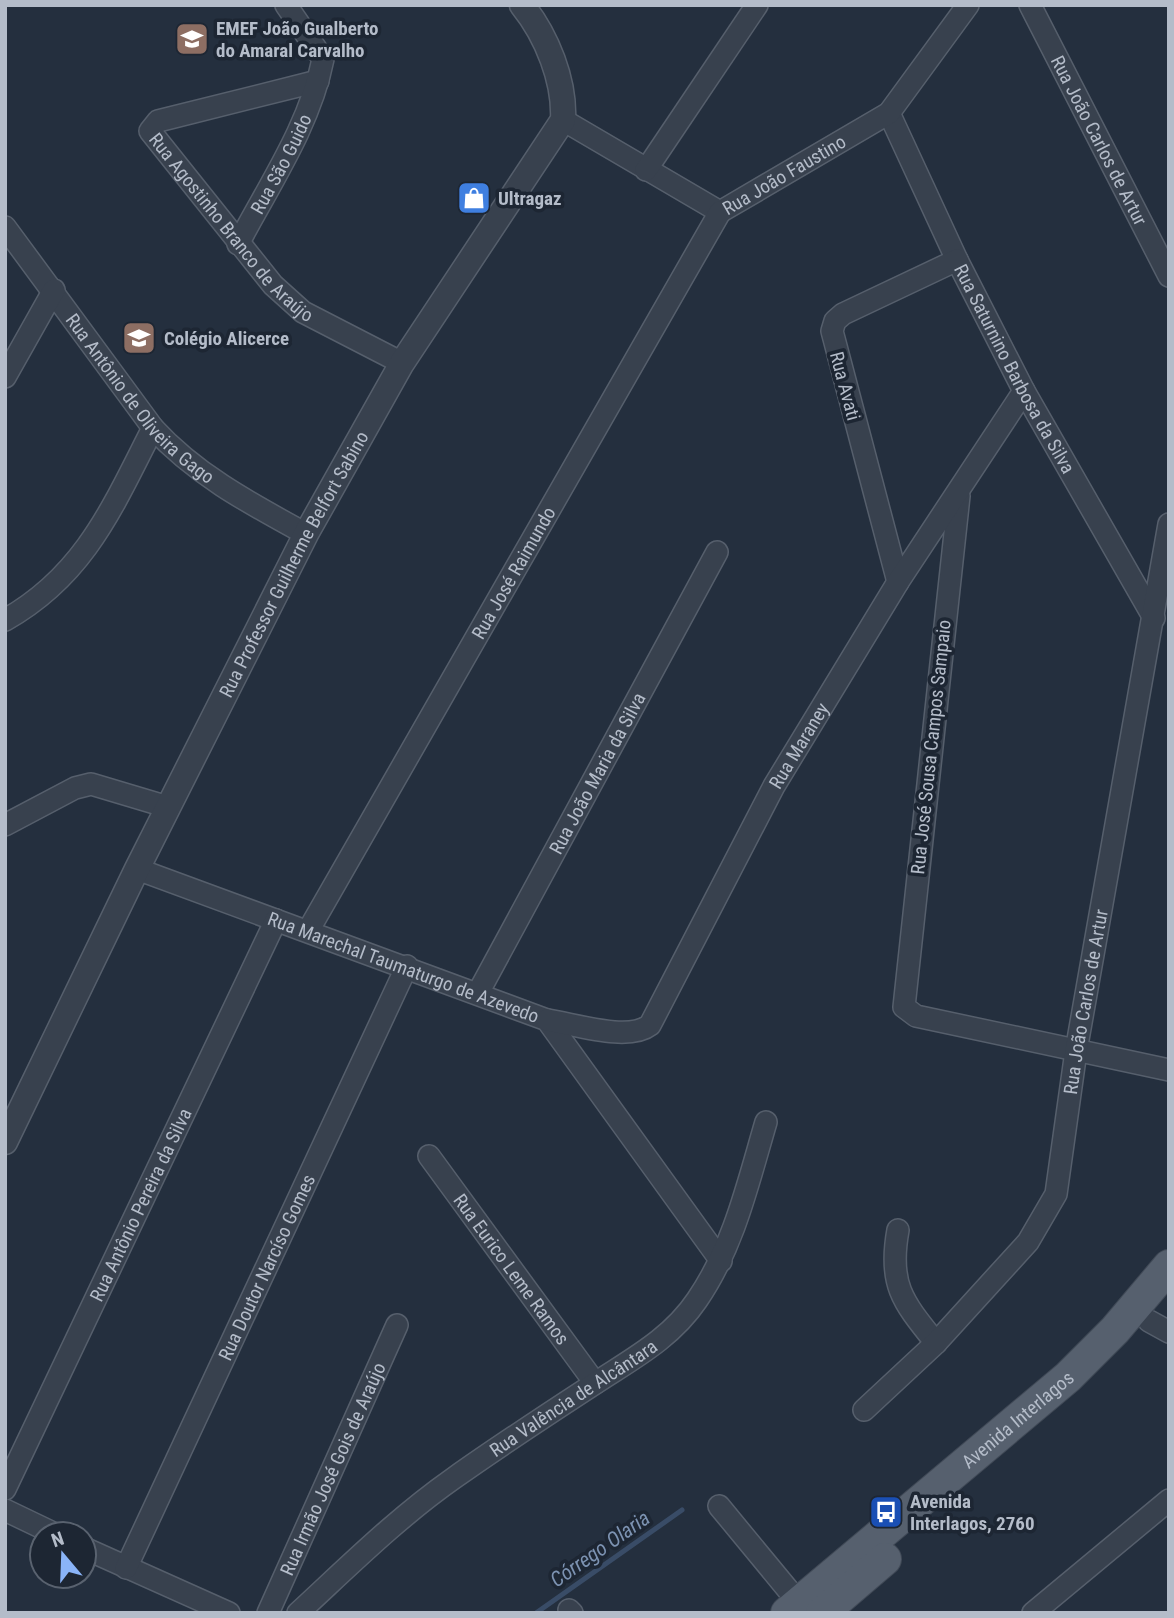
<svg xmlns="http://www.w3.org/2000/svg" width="1174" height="1618" viewBox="0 0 1174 1618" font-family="'Roboto Condensed',sans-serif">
<rect width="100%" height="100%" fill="#242f3e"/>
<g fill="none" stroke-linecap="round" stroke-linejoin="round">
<path stroke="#394c67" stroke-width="5" d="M 536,1613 L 682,1510"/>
<defs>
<g id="minor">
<path id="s1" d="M 1030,5 L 1169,276"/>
<path id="s2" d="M 318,81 L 158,121 L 150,131 L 273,285 L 303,312 L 402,363"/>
<path id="s3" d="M 889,113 L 957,260 L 1024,391 L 1154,618"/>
<path id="s4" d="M 563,120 L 720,212 L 889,113 L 968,5"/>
<path d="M 646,170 L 757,5"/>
<path id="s5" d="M 5,227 L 153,428 C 196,475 251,504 306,534"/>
<path id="s6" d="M 238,244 C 269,185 310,125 323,59 L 286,5"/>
<path d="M 5,377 L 54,290"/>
<path d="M 959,496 L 904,1007 L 916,1016 L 1169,1070"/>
<path d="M 898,582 L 832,331 L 835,321 L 843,314 L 957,260"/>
<path d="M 5,620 C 85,575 113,506 153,428"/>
<path d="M 5,825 L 75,788 L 91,784 L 168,807"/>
<path id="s7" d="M 137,869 L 547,1020 L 721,1261"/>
<path id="s8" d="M 308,931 L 720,212"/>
<path id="s9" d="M 478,993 L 717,552"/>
<path id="s10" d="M 547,1020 C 575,1024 628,1042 650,1025 L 774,786 L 898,582 L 1024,391"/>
<path id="s11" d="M 429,1156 L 595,1383"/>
<path d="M 898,1230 C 888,1285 903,1302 936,1343"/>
<path d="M 1149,1321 L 1169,1332"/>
<path id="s12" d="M 864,1410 L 936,1343 L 1028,1242 L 1056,1194 L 1076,1051 L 1169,524"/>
<path id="s13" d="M 5,1489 L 276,920"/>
<path d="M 719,1506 L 799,1603"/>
<path d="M 5,1510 L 55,1534"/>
<path d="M 84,1548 L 229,1613"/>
<path id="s14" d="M 126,1568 L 407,966"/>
<path d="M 569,1610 L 572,1613"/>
<path id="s15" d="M 268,1613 L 397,1325"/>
<path id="s16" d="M 298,1613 C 349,1566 397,1518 454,1478 C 499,1446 545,1416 591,1386 C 630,1360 670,1340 697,1300 C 734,1246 748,1183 766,1122"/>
<path d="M 1033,1613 L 1169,1500"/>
</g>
<g id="tertiary">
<path id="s17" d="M 5,1142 L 137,869 L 306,534 L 402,363 L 563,120 C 565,81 547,36 522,5"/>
</g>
<g id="primary">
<path id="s18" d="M 787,1613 L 1068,1377 L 1115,1330 L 1169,1266"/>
<path d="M 822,1613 L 885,1559"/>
</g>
</defs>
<use href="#minor" stroke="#565f6c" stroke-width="24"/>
<use href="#tertiary" stroke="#565f6c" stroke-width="27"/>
<use href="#primary" stroke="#414a57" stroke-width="34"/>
<use href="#minor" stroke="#38414e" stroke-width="21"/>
<use href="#tertiary" stroke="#38414e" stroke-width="24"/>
<use href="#primary" stroke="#56606e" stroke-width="32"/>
</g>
<defs>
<symbol id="school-square" viewBox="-11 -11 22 22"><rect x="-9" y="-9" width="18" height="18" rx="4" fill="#8d6e63" stroke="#1d2633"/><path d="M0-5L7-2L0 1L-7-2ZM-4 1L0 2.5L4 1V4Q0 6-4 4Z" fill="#fff"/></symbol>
<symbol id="shop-square" viewBox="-11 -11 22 22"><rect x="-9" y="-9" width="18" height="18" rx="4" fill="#3f7fe0" stroke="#1d2633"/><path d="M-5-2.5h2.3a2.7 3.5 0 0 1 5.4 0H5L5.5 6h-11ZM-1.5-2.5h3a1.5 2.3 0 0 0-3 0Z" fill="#fff"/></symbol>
<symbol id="bus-square" viewBox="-11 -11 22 22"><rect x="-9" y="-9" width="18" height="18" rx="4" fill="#1a4fb4" stroke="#1d2633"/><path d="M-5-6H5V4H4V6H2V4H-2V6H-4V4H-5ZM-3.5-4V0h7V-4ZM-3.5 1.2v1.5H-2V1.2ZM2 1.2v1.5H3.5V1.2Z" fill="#fff"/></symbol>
</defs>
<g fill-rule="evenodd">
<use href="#school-square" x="173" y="20" width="38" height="38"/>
<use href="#shop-square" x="455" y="179" width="38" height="38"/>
<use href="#school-square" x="120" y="319" width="38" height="38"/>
<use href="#bus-square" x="867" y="1493" width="38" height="38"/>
</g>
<g text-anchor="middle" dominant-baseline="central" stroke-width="7" stroke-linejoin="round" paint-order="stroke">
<g font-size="19" font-weight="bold" fill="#b4bcc9" stroke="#1d2633" text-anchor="start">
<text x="216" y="28">EMEF João Gualberto<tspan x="216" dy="22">do Amaral Carvalho</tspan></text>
<text x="498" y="198">Ultragaz</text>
<text x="164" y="338">Colégio Alicerce</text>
<text x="910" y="1501">Avenida<tspan x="910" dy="22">Interlagos, 2760</tspan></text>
</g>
<g font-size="19" fill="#b4bcc9" stroke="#1d2633">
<text stroke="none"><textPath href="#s1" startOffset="152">Rua João Carlos de Artur</textPath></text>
<text stroke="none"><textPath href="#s6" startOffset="91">Rua São Guido</textPath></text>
<text stroke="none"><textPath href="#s4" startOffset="256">Rua João Faustino</textPath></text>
<text stroke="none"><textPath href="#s2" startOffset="304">Rua Agostinho Branco de Araújo</textPath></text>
<text stroke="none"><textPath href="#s3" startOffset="285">Rua Saturnino Barbosa da Silva</textPath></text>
<text transform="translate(845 386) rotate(75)">Rua Avati</text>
<text stroke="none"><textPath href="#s5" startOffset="219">Rua Antônio de Oliveira Gago</textPath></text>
<text stroke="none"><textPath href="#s17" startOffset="646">Rua Professor Guilherme Belfort Sabino</textPath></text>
<text stroke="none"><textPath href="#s8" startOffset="413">Rua José Raimundo</textPath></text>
<text stroke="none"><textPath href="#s10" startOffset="422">Rua Maraney</textPath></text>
<text transform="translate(931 747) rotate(-84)">Rua José Sousa Campos Sampaio</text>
<text stroke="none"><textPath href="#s9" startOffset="250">Rua João Maria da Silva</textPath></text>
<text stroke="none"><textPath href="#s7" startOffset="284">Rua Marechal Taumaturgo de Azevedo</textPath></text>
<text stroke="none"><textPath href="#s12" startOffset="485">Rua João Carlos de Artur</textPath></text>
<text stroke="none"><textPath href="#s13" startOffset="315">Rua Antônio Pereira da Silva</textPath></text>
<text stroke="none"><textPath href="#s14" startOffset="332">Rua Doutor Narcíso Gomes</textPath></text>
<text stroke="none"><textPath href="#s11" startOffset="140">Rua Eurico Leme Ramos</textPath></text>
<text stroke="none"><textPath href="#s16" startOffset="350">Rua Valência de Alcântara</textPath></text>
<text stroke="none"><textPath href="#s18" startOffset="301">Avenida Interlagos</textPath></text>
<text stroke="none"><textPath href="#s15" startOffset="158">Rua Irmão José Gois de Araújo</textPath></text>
</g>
<g font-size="21" font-style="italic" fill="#7c92b1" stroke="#1d2633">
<text transform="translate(600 1549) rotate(-35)">Córrego Olaria</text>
</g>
</g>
<rect width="1174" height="1618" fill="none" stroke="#b4bcc9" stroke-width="14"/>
<g transform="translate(63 1555) rotate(341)"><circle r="33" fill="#1d2633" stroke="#59626f" stroke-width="2"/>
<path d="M0-5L12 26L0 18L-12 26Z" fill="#8ab4f8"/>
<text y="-10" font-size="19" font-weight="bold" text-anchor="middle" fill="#b4bcc9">N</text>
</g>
</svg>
